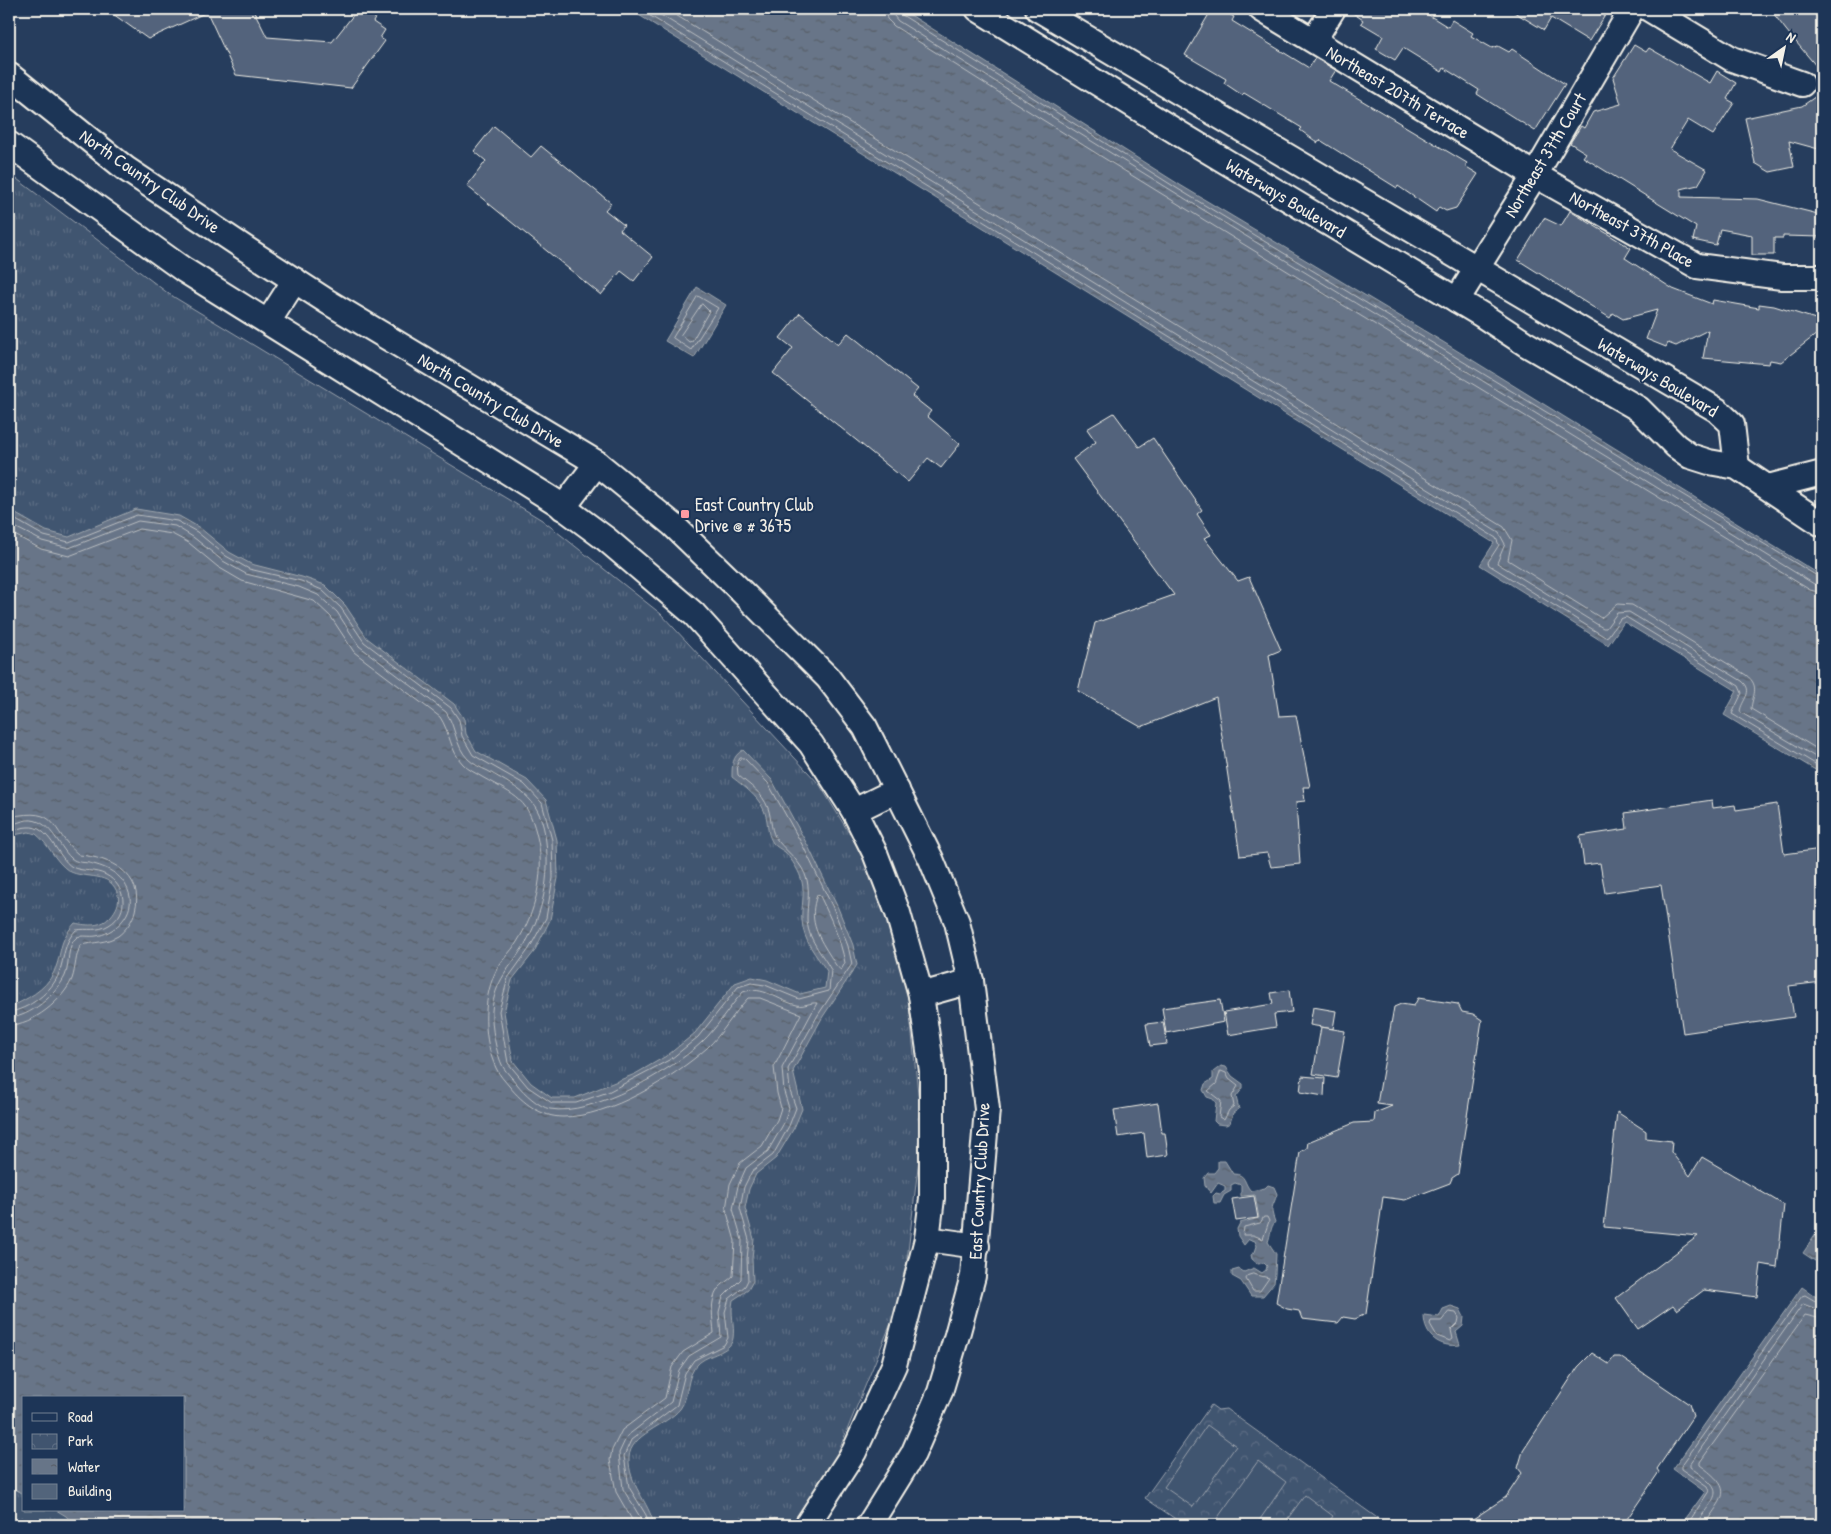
<svg xmlns="http://www.w3.org/2000/svg" width="1831" height="1534" viewBox="0 0 1831 1534" font-family="'Patrick Hand',sans-serif">
<defs>
<pattern id="grass-tufts" width="24" height="20" patternUnits="userSpaceOnUse" patternTransform="scale(1.25)"><rect width="24" height="20" fill="#40546f"/><path d="M3 7l-1-3M5 7V3M7 7l1-3M15 17l-1-3M17 17v-4M19 17l1-3" fill="none" stroke="#5c6d84"/></pattern>
<pattern id="park-crowns" width="20" height="18" patternUnits="userSpaceOnUse" patternTransform="scale(1.25)"><rect width="20" height="18" fill="#40546f"/><path d="M2 6a3 3 0 1 1 6 0M12 15a3 3 0 1 1 6 0" fill="none" stroke="#5c6d84"/></pattern>
<pattern id="water-ripples" width="26" height="14" patternUnits="userSpaceOnUse" patternTransform="scale(1.25)"><rect width="26" height="14" fill="#677588"/><path d="M2 4q2-2 4 0t4 0M15 11q2-2 4 0t4 0" fill="none" stroke="#585e67"/></pattern>
</defs>
<rect width="100%" height="100%" fill="#263d5d"/>
<filter id="ink" filterUnits="userSpaceOnUse"><feTurbulence type="fractalNoise" baseFrequency=".02" numOctaves="2"/><feDisplacementMap in="SourceGraphic" scale="10" xChannelSelector="R" yChannelSelector="G"/><feConvolveMatrix kernelMatrix="1 2 1 2 8 2 1 2 1" color-interpolation-filters="sRGB"/></filter>
<g filter="url(#ink)">
<path fill="url(#grass-tufts)" stroke="#9aa2ac" fill-rule="evenodd" d="M 9,173 L 169,294 L 542,520 L 661,614 L 820,785 L 866,861 L 906,975 L 922,1133 L 903,1294 L 829,1474 L 790,1525 L 9,1525 ZM 24,1398 L 184,1398 L 184,1510 L 24,1510 Z"/>
<path fill="url(#park-crowns)" stroke="#9aa2ac" d="M 1211,1405 L 1218,1410 L 1226,1409 L 1387,1525 L 1184,1525 L 1145,1498 Z"/>
<g fill="#40546f" stroke="#9aa2ac">
<path d="M 1207,1425 L 1236,1446 L 1193,1507 L 1164,1487 Z"/>
<path d="M 1258,1461 L 1286,1482 L 1256,1525 L 1217,1525 L 1214,1523 Z"/>
<path d="M 1305,1495 L 1333,1516 L 1327,1525 L 1283,1525 Z"/>
</g>
<g fill="url(#water-ripples)" stroke="#9fa7ae">
<path d="M 629,9 L 901,9 L 1180,185 L 1443,342 L 1822,576 L 1822,774 L 1724,715 L 1737,691 L 1624,622 L 1608,645 L 1480,565 L 1494,543 Z"/>
<path d="M 697,287 L 726,305 L 694,358 L 665,341 Z"/>
<path d="M 136,509 L 179,516 L 200,528 L 229,552 L 251,564 L 302,577 L 325,585 L 345,605 L 367,638 L 454,704 L 464,719 L 466,734 L 476,751 L 527,780 L 546,800 L 557,840 L 558,878 L 550,920 L 534,952 L 512,980 L 504,1012 L 513,1061 L 531,1083 L 552,1098 L 575,1098 L 635,1074 L 668,1055 L 695,1033 L 735,983 L 752,977 L 767,980 L 800,994 L 825,988 L 827,971 C 816,955 803,941 802,920 C 801,907 805,895 802,882 C 800,872 792,860 785,852 C 781,849 776,847 773,843 C 768,835 768,829 767,821 C 764,800 747,789 732,777 C 732,766 732,756 743,750 L 772,780 L 808,846 L 838,908 L 853,945 L 857,965 L 822,1018 L 793,1071 L 802,1109 L 794,1128 L 776,1158 L 756,1174 L 749,1189 L 745,1208 L 754,1239 L 752,1259 L 753,1281 L 748,1290 L 733,1300 C 730,1314 735,1325 733,1338 C 731,1353 707,1354 698,1364 C 685,1376 690,1396 680,1409 C 666,1426 630,1434 629,1458 C 628,1484 649,1502 654,1525 L 74,1525 L 66,1516 L 56,1510 L 184,1510 L 184,1398 L 24,1398 L 24,1494 L 9,1486 L 9,1008 C 26,999 45,991 54,972 C 63,952 57,943 75,923 C 88,926 102,927 111,916 C 116,910 120,903 118,895 C 111,870 85,880 69,871 C 55,862 49,844 36,834 L 29,832 L 9,836 L 9,510 L 46,531 L 69,537 Z"/>
<path d="M 1221,1066 L 1226,1067 L 1232,1076 L 1243,1084 L 1243,1088 L 1236,1097 L 1239,1109 L 1233,1113 L 1230,1123 L 1226,1125 L 1217,1124 L 1214,1121 L 1216,1103 L 1213,1099 L 1207,1097 L 1203,1090 L 1205,1084 L 1213,1079 L 1213,1072 Z"/>
<path d="M 1218,1161 L 1225,1161 L 1233,1174 C 1247,1174 1243,1183 1251,1191 L 1265,1188 L 1268,1185 L 1274,1187 L 1277,1194 C 1273,1208 1269,1206 1275,1222 C 1270,1228 1271,1234 1268,1242 L 1276,1254 L 1275,1274 L 1274,1283 L 1263,1296 L 1251,1296 L 1241,1281 L 1232,1276 L 1232,1271 L 1239,1269 L 1244,1272 L 1254,1268 L 1262,1273 L 1266,1270 L 1267,1266 L 1264,1263 L 1258,1264 L 1252,1259 L 1251,1255 L 1255,1252 L 1257,1246 L 1255,1241 L 1249,1239 L 1244,1245 L 1238,1236 L 1237,1229 L 1240,1223 L 1259,1218 L 1255,1195 L 1241,1196 L 1241,1185 L 1235,1183 L 1231,1185 L 1231,1191 L 1224,1195 L 1220,1203 L 1214,1203 L 1213,1196 L 1216,1193 L 1220,1194 L 1225,1191 L 1225,1186 L 1218,1183 L 1211,1193 L 1205,1186 L 1204,1178 L 1208,1173 L 1214,1173 L 1218,1168 Z"/>
<path d="M 1816,1234 L 1822,1239 L 1822,1257 L 1818,1263 L 1803,1253 Z"/>
<path d="M 1802,1287 L 1822,1301 L 1822,1525 L 1681,1525 L 1705,1492 L 1673,1469 Z"/>
<path d="M 1451,1306 L 1460,1309 L 1464,1317 L 1463,1326 L 1456,1332 L 1460,1345 C 1440,1348 1424,1337 1424,1315 L 1439,1317 L 1443,1309 Z"/>
</g>
<g fill="none" stroke-linecap="round" stroke-linejoin="round">
<g stroke="#bcbfc2" stroke-width="1">
<path d="M 639,9 L 1496,538 L 1499,545 L 1488,562 L 1489,565 L 1605,637 L 1608,636 L 1620,619 L 1626,617 L 1739,686 L 1742,693 L 1732,714 L 1822,768"/>
<path d="M 651,9 L 1499,533 L 1505,544 L 1497,563 L 1603,628 L 1606,628 L 1617,613 L 1629,612 L 1742,681 C 1755,692 1741,700 1740,712 L 1822,761"/>
<path d="M 666,9 L 1504,527 L 1512,540 L 1508,560 L 1601,618 L 1617,604 L 1632,605 L 1746,675 C 1761,686 1752,696 1751,709 L 1822,752"/>
<path d="M 885,9 L 887,19 L 894,26 C 1196,219 1505,402 1810,590 L 1822,593"/>
<path d="M 893,9 L 894,16 L 898,21 C 1202,211 1509,396 1814,584 L 1822,586"/>
<path d="M 899,9 L 902,15 L 1178,189 L 1822,579"/>
<path d="M 698,296 L 718,308 L 691,350 L 673,338 Z"/>
<path d="M 702,304 L 709,311 L 692,341 L 689,342 L 681,335 Z"/>
<path d="M 9,516 L 44,536 L 69,542 L 137,515 L 177,521 L 197,532 L 226,556 L 249,569 L 301,581 L 322,590 L 341,608 L 364,642 L 451,708 L 459,720 L 462,736 L 473,755 L 524,784 L 542,803 L 552,840 L 553,878 L 546,918 L 529,949 L 508,978 L 499,1011 L 508,1063 L 528,1087 L 552,1103 L 576,1103 L 608,1092 L 671,1059 L 698,1037 L 738,987 L 751,983 L 765,985 L 799,999 L 829,991 L 831,970 C 822,953 807,939 807,918 C 807,905 810,894 807,880 C 802,862 789,854 778,841 C 770,832 772,819 768,808 C 762,792 750,786 738,775 L 737,764 L 740,758 L 744,758 L 768,783 L 804,848 L 834,910 L 848,946 L 852,964 L 818,1015 L 788,1069 L 790,1091 L 796,1108 L 789,1126 L 773,1155 L 752,1171 L 744,1187 L 740,1208 L 749,1240 L 747,1259 L 748,1280 L 745,1286 L 729,1299 L 725,1312 L 728,1338 L 724,1345 L 694,1360 L 685,1373 L 677,1405 L 631,1440 L 624,1456 L 629,1487 L 646,1515 L 649,1525"/>
<path d="M 9,524 L 42,541 L 69,548 L 138,521 L 175,526 L 193,537 L 223,561 L 246,574 L 299,587 L 318,595 L 337,612 L 359,646 L 446,712 C 456,727 455,746 468,759 C 473,764 481,768 488,771 C 522,791 541,798 546,842 C 550,878 543,913 525,944 C 511,967 494,981 492,1011 C 491,1026 496,1053 503,1067 C 507,1073 513,1079 517,1084 C 524,1093 539,1107 550,1109 C 591,1117 673,1070 702,1042 C 718,1027 729,1007 743,992 C 763,985 778,1001 797,1005 C 804,1007 810,1002 817,1003 L 782,1068 L 784,1092 L 789,1108 L 784,1123 L 768,1151 L 746,1168 L 738,1186 L 733,1209 L 742,1240 L 741,1279 L 723,1297 L 719,1312 L 721,1337 L 689,1356 L 679,1370 L 671,1402 L 627,1436 L 619,1453 L 623,1489 L 640,1517 L 642,1525"/>
<path d="M 9,532 L 41,549 L 69,556 L 139,529 L 172,534 L 189,543 L 218,567 L 242,581 L 314,601 L 331,617 L 354,652 L 440,717 C 450,732 450,751 463,764 C 468,770 476,773 482,777 C 517,797 529,798 538,841 C 545,874 535,914 517,942 C 511,952 500,961 495,973 C 482,1001 483,1040 496,1068 C 499,1075 505,1081 509,1086 C 523,1103 541,1117 563,1117 C 609,1117 673,1078 707,1048 C 723,1033 733,1014 748,998 L 760,998 L 801,1014 L 774,1067 L 777,1093 L 781,1108 L 777,1120 L 762,1146 L 740,1163 L 730,1184 L 726,1209 L 735,1241 L 733,1276 C 729,1280 722,1284 718,1289 C 709,1302 713,1319 714,1333 L 683,1352 L 672,1367 L 665,1398 L 622,1430 L 612,1450 L 610,1460 L 616,1492 L 635,1525"/>
<path d="M 9,817 C 61,806 48,829 79,855 C 109,857 145,874 135,911 C 133,920 126,930 118,936 C 106,943 94,942 81,945 C 75,955 76,968 72,979 C 63,1000 33,1025 9,1025"/>
<path d="M 9,825 C 15,824 21,821 27,820 C 50,818 58,846 71,858 C 77,863 82,862 89,863 C 108,867 126,876 130,897 C 133,916 113,934 96,936 C 91,937 81,935 77,937 C 66,945 70,965 65,976 C 56,995 30,1017 9,1018"/>
<path d="M 9,831 C 15,830 21,827 28,827 C 49,825 57,857 72,867 C 82,872 95,869 106,875 C 125,885 131,912 109,925 C 98,932 87,928 76,930 C 63,943 65,957 59,973 C 53,991 28,1010 9,1012"/>
<path d="M 817,895 L 820,896 C 830,917 841,940 845,963 L 841,970 C 836,967 833,960 829,954 C 817,935 808,919 817,895 Z"/>
<path d="M 1221,1071 L 1226,1073 L 1229,1079 L 1238,1086 L 1232,1096 L 1234,1106 L 1229,1110 L 1224,1120 L 1219,1117 L 1221,1101 L 1208,1091 L 1216,1084 Z"/>
<path d="M 1264,1217 L 1267,1217 L 1269,1221 L 1263,1239 L 1253,1235 L 1243,1235 L 1244,1227 L 1260,1223 Z"/>
<path d="M 1253,1274 L 1269,1278 L 1260,1291 L 1253,1291 L 1246,1279 L 1247,1276 Z"/>
<path d="M 1449,1312 L 1456,1313 L 1459,1318 L 1458,1323 L 1451,1330 L 1453,1339 L 1450,1341 L 1437,1336 L 1430,1324 L 1431,1321 L 1441,1321 Z"/>
<path d="M 1687,1525 L 1709,1491 L 1707,1487 L 1681,1469 L 1681,1466 L 1802,1296 L 1805,1295 L 1822,1305"/>
<path d="M 1695,1525 C 1719,1491 1726,1493 1690,1467 L 1690,1464 L 1803,1304 L 1822,1311"/>
<path d="M 1704,1525 C 1725,1495 1734,1490 1700,1465 L 1700,1462 L 1805,1315 L 1822,1319"/>
</g>
</g>
<g fill="#52647b" stroke="#f4f1e8">
<path d="M 106,9 L 253,9 L 267,37 L 332,42 L 358,9 L 368,9 L 377,15 L 373,22 L 385,30 L 380,38 L 385,41 L 351,88 L 236,75 L 207,12 L 148,39 Z"/>
<path d="M 1212,9 L 1221,9 L 1234,17 L 1232,21 L 1309,68 L 1315,58 L 1336,70 L 1329,81 L 1467,163 L 1465,166 L 1478,174 L 1456,208 L 1446,211 L 1439,207 L 1436,212 L 1398,186 L 1397,188 L 1320,140 L 1318,143 L 1300,130 L 1302,128 L 1244,93 L 1242,95 L 1224,83 L 1226,79 L 1185,55 Z"/>
<path d="M 1347,9 L 1419,9 L 1448,27 L 1452,20 L 1473,33 L 1471,36 L 1492,48 L 1498,46 L 1509,52 L 1512,49 L 1565,84 L 1535,131 L 1477,94 L 1479,90 L 1444,68 L 1442,72 L 1403,48 L 1395,60 L 1376,49 L 1383,36 L 1361,23 L 1363,20 Z"/>
<path d="M 1509,9 L 1609,9 L 1589,41 L 1551,18 L 1544,30 Z"/>
<path d="M 1770,9 L 1822,9 L 1822,73 L 1786,30 Z"/>
<path d="M 1634,45 L 1646,52 L 1649,48 L 1710,83 L 1717,71 L 1736,83 L 1727,99 L 1734,103 L 1713,135 L 1688,120 L 1670,149 L 1707,170 L 1698,185 L 1681,189 L 1681,197 L 1758,199 L 1822,215 L 1822,237 L 1783,236 L 1783,238 L 1774,238 L 1774,255 L 1752,255 L 1752,235 L 1720,229 L 1716,245 L 1693,240 L 1696,227 L 1583,157 L 1586,153 L 1570,143 L 1581,126 L 1584,128 L 1593,112 L 1621,104 L 1613,78 Z"/>
<path d="M 1822,92 L 1822,150 L 1789,141 L 1794,167 L 1770,172 L 1755,163 L 1745,118 L 1802,106 Z"/>
<path d="M 494,126 L 531,157 L 541,146 L 611,203 L 605,210 L 624,225 L 620,230 L 653,257 L 634,281 L 621,271 L 601,295 L 467,186 L 486,161 L 474,151 Z"/>
<path d="M 1570,211 L 1631,248 L 1625,258 L 1673,289 L 1712,304 L 1713,300 L 1759,308 L 1759,304 L 1774,306 L 1822,321 L 1822,330 L 1781,362 L 1770,360 L 1769,364 L 1703,358 L 1708,330 L 1676,346 L 1668,343 L 1666,347 L 1646,339 L 1657,310 L 1623,319 L 1613,313 L 1610,318 L 1518,260 L 1544,218 L 1561,226 Z"/>
<path d="M 800,313 L 838,344 L 848,333 L 918,389 L 912,396 L 931,411 L 927,416 L 960,444 L 941,468 L 928,458 L 908,482 L 773,373 L 793,348 L 780,338 Z"/>
<path d="M 1114,413 L 1139,447 L 1153,438 L 1202,510 L 1197,514 L 1211,535 L 1204,538 L 1238,581 L 1249,577 L 1281,650 L 1269,655 L 1279,716 L 1296,715 L 1310,787 L 1303,787 L 1305,801 L 1296,802 L 1300,864 L 1271,867 L 1267,853 L 1240,856 L 1216,697 L 1141,727 L 1078,691 L 1095,623 L 1174,595 L 1073,459 L 1096,442 L 1087,429 Z"/>
<path d="M 1712,800 L 1713,808 L 1735,805 L 1736,810 L 1777,804 L 1784,854 L 1822,849 L 1822,982 L 1789,986 L 1794,1017 L 1683,1033 L 1661,885 L 1605,893 L 1600,863 L 1584,865 L 1580,836 L 1627,829 L 1625,813 Z"/>
<path d="M 1289,990 L 1292,1012 L 1274,1014 L 1276,1027 L 1228,1035 L 1224,1012 L 1273,1004 L 1271,993 Z"/>
<path d="M 1418,998 L 1458,1004 L 1462,1012 L 1473,1014 L 1482,1020 L 1458,1174 L 1452,1178 L 1450,1183 L 1405,1200 L 1383,1197 L 1366,1314 L 1355,1319 L 1343,1317 L 1338,1323 L 1302,1319 L 1299,1311 L 1287,1309 L 1276,1303 L 1300,1152 L 1307,1148 L 1308,1142 L 1354,1123 L 1374,1122 L 1375,1113 L 1392,1106 L 1377,1104 L 1394,1007 L 1401,1004 L 1414,1006 Z"/>
<path d="M 1220,1000 L 1224,1022 L 1166,1033 L 1162,1008 Z"/>
<path d="M 1313,1007 L 1336,1011 L 1333,1029 L 1310,1025 Z"/>
<path d="M 1163,1022 L 1167,1044 L 1150,1046 L 1146,1024 Z"/>
<path d="M 1321,1027 L 1345,1031 L 1337,1078 L 1313,1074 Z"/>
<path d="M 1302,1076 L 1325,1078 L 1324,1096 L 1300,1092 Z"/>
<path d="M 1158,1103 L 1162,1133 L 1165,1133 L 1168,1155 L 1147,1158 L 1144,1133 L 1118,1137 L 1114,1110 Z"/>
<path d="M 1617,1112 L 1646,1131 L 1646,1138 L 1672,1141 L 1671,1152 L 1690,1176 L 1702,1157 L 1784,1205 L 1777,1267 L 1761,1264 L 1757,1297 L 1704,1290 L 1677,1310 L 1673,1305 L 1638,1329 L 1616,1298 L 1698,1236 L 1604,1227 Z"/>
<path d="M 1254,1196 L 1258,1218 L 1236,1221 L 1232,1199 Z"/>
<path d="M 1592,1353 L 1609,1364 L 1614,1357 L 1620,1357 L 1689,1404 L 1693,1416 L 1657,1469 L 1659,1472 L 1623,1525 L 1464,1525 L 1506,1497 L 1522,1473 L 1518,1468 L 1523,1451 L 1578,1367 Z"/>
</g>
<g fill="none" stroke-linecap="round" stroke-linejoin="round">
<defs>
<g id="minor">
<path d="M 978,9 L 1180,134 L 1482,315 L 1526,344 L 1639,409 L 1676,446 L 1690,456 L 1709,462 L 1737,467 L 1822,524"/>
<path d="M 1038,9 L 1717,410 L 1732,424 L 1737,467"/>
<path d="M 1261,9 L 1535,175 L 1697,266 L 1782,277 L 1822,277"/>
<path d="M 1649,9 L 1732,59 L 1802,84"/>
<path d="M 1314,40 L 1333,9"/>
<path d="M 9,75 L 126,169 L 246,249 L 328,302 L 597,463 L 672,524 L 735,585 L 828,678 L 865,727 L 931,859 L 957,922 L 971,981 L 987,1109 L 973,1276 L 957,1335 L 940,1392 L 913,1454 L 869,1525"/>
<path d="M 9,144 L 184,270 L 556,502 L 606,539 L 694,614 L 811,744 L 854,811 L 875,853 L 898,913 L 921,995 L 932,1071 L 932,1198 L 927,1239 L 894,1365 L 854,1452 L 807,1525"/>
<path d="M 1457,300 L 1535,175 L 1632,9"/>
<path d="M 268,322 L 295,280"/>
<path d="M 1768,487 L 1822,473"/>
<path d="M 563,508 L 597,463"/>
<path d="M 854,811 L 897,790"/>
<path d="M 921,995 L 971,981"/>
<path d="M 927,1239 L 977,1246"/>
</g>
</defs>
<use href="#minor" stroke="#f4f1e8" stroke-width="28"/>
<use href="#minor" stroke="#1d3557" stroke-width="24"/>
</g>
</g>
<rect fill="#ff9aa2" stroke="#1d3557" stroke-width="2" x="680" y="509" width="10" height="10" rx="2.5"/>
<g text-anchor="middle" dominant-baseline="central" stroke-width="4" stroke-linejoin="round" paint-order="stroke">
<g font-size="18" fill="#f4f1e8" stroke="#1d3557">
<text transform="translate(1398 92) rotate(31)">Northeast 207th Terrace</text>
<text transform="translate(1545 155) rotate(-59)">Northeast 37th Court</text>
<text transform="translate(150 181) rotate(35)">North Country Club Drive</text>
<text transform="translate(1286 198) rotate(31)">Waterways Boulevard</text>
<text transform="translate(1632 229) rotate(29)">Northeast 37th Place</text>
<text transform="translate(1658 377) rotate(31)">Waterways Boulevard</text>
<text transform="translate(491 400) rotate(31)">North Country Club Drive</text>
<text transform="translate(979 1181) rotate(-87)">East Country Club Drive</text>
</g>
<g font-size="18" fill="#f4f1e8" stroke="#1d3557" text-anchor="start">
<text x="695" y="504">East Country Club<tspan x="695" dy="21">Drive @ # 3675</tspan></text>
</g>
</g>
<rect width="1831" height="1534" fill="none" stroke="#1d3557" stroke-width="30"/>
<rect x="15" y="15" width="1801" height="1504" fill="none" stroke="#f4f1e8" stroke-width="2" filter="url(#ink)"/>
<rect x="22" y="1396" width="162" height="115" fill="#1d3557" stroke="#738091"/>
<rect x="32" y="1413" width="25" height="8" fill="#1d3557" stroke="#738091"/>
<text x="68" y="1422" font-size="15" fill="#f4f1e8">Road</text>
<rect x="32" y="1434" width="25" height="15" fill="url(#park-crowns)" stroke="#738091"/>
<text x="68" y="1446" font-size="15" fill="#f4f1e8">Park</text>
<rect x="32" y="1459" width="25" height="15" fill="url(#water-ripples)" stroke="#738091"/>
<text x="68" y="1472" font-size="15" fill="#f4f1e8">Water</text>
<rect x="32" y="1484" width="25" height="15" fill="#52647b" stroke="#738091"/>
<text x="68" y="1496" font-size="15" fill="#f4f1e8">Building</text>
<g transform="translate(1784 48) rotate(33)" stroke="#1d3557" stroke-width="4" paint-order="stroke">
<path d="M0-4L9 19L0 12L-9 19Z" fill="#f4f1e8"/>
<text y="-8" font-size="14" font-weight="bold" text-anchor="middle" fill="#f4f1e8">N</text>
</g>
</svg>
